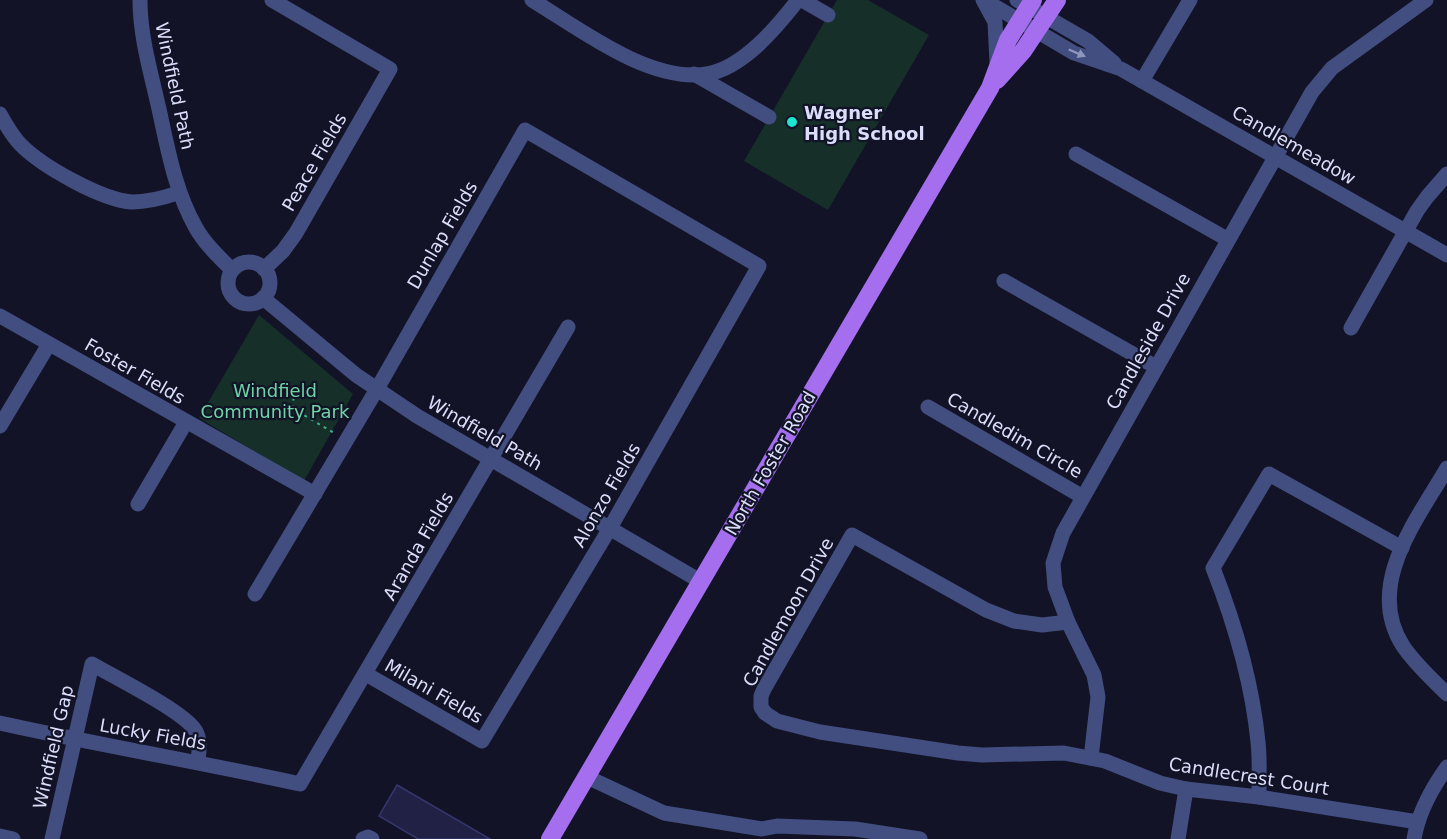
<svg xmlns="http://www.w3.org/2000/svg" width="1447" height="839" viewBox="0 0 1447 839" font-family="'DejaVu Sans',sans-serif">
<rect width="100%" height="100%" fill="#121326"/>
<g fill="#162f29">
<path d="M 837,0 L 868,0 L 929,35 L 828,210 L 744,161 Z"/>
<path d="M 259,315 L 353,394 L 304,481 L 199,418 Z"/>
</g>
<path fill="#202145" stroke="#35366e" stroke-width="1.5" d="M 397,785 L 490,839 L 418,839 L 379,816 Z"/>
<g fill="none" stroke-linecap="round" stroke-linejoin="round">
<g stroke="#3dad8e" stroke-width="2" stroke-dasharray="3 4.5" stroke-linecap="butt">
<path d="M 292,408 L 294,396"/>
<path d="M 280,418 L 292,408 L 334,433"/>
</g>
<g stroke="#424d80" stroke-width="15">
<path d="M 140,0 C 140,37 151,73 159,109 C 168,150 175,191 196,228 C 205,244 219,257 232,270"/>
<path d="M 532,0 C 580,29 649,83 707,74 C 743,68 777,27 798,0"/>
<path d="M 802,0 L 828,15"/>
<path d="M 983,0 L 995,22 L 997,63"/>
<path d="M 984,0 L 1074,53 L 1121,69 L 1447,255"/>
<path d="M 1017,0 L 1088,41 L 1114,63"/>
<path d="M 694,74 L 769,117"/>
<path d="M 1142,81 L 1190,0"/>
<path d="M 0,114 C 6,125 12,136 21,145 C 43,167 102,200 132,202 C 148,202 163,198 178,193"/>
<path d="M 1076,154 L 1227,239"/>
<circle cx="249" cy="283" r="21"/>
<path d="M 264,269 L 283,251 L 296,233 L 390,69 L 272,0"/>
<path d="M 1004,281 L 1156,367"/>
<path d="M 263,298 L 356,375 L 417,416 L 700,581"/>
<path d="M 0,316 L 315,494"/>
<path d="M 1351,328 L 1417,211 L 1427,197 L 1447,174"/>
<path d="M 928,407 L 1083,497"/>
<path d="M 0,426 L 49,344"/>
<path d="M 1447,468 C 1417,520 1364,585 1403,646 C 1415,664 1432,679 1447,694"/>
<path d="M 138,504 L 186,422"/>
<path d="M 255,594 L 377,389 L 525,130 L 759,266 L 610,528 L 482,741 L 366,674"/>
<path d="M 1068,622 L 1042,625 L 1014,621 L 986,610 L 852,535 L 764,689 L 761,696 L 761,707 L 765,713 L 777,721 L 820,732 L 958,753 L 982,755 L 1064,753 L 1105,761 L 1160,783 L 1186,789 L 1259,797 L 1418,822"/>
<path d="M 0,723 C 99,745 200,762 300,784 L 568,327"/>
<path d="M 1091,758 L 1098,697 L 1094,675 L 1068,622 L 1055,587 L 1053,563 L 1063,533 L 1312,92 L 1332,68 L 1426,0"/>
<path d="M 587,777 L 664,813 L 762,829 L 777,826 L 855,829 L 920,839"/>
<path d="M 1259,797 C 1259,779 1260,760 1258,742 C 1252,681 1235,624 1213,568 L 1269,474 L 1402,548"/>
<path d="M 0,836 L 13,839"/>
<path d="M 52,839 L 92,664 C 114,677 183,711 195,730 C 201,739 199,751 198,762"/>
<path d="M 363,839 L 368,837 L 372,839"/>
<path d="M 1178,839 L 1186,789"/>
<path d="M 1414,839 C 1418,814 1432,788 1447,767"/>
</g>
<g stroke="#a46eef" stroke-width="18">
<path d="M 997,80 L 1023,51 L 1057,0"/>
<path d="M 550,839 L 990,88 L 1008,40 L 1033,0"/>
</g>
</g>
<defs><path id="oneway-solid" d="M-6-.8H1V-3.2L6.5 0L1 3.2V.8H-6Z" transform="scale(1.5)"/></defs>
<use fill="#8e96be" href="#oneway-solid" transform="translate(1077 53) rotate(23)"/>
<circle fill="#1ce6d0" stroke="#121326" stroke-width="2" cx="792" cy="122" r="6"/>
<g text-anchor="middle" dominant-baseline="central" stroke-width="4.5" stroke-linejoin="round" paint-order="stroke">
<g font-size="18" fill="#dbdefb" stroke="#121326">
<text transform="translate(175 86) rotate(78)">Windfield Path</text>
<text transform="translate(1294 145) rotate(30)">Candlemeadow</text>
<text transform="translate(314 162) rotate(-60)">Peace Fields</text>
<text transform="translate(442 235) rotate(-60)">Dunlap Fields</text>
<text transform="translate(1148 341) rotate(-61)">Candleside Drive</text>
<text transform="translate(135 371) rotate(30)">Foster Fields</text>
<text transform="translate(485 433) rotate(30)">Windfield Path</text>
<text transform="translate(1015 435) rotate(30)">Candledim Circle</text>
<text transform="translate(770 463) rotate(-60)">North Foster Road</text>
<text transform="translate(606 495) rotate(-60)">Alonzo Fields</text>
<text transform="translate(418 546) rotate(-60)">Aranda Fields</text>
<text transform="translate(788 612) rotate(-61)">Candlemoon Drive</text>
<text transform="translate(434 691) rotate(30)">Milani Fields</text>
<text transform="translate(153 734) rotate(10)">Lucky Fields</text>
<text transform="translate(53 747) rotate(-77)">Windfield Gap</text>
<text transform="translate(1249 776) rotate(9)">Candlecrest Court</text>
</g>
<g font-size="18" font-weight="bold" fill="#dbdefb" stroke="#121326" text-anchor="start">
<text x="804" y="112">Wagner<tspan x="804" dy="21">High School</tspan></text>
</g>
<g font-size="18" fill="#6ed4a5" stroke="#121326">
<text x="275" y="390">Windfield<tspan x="275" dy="21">Community Park</tspan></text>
</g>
</g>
</svg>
